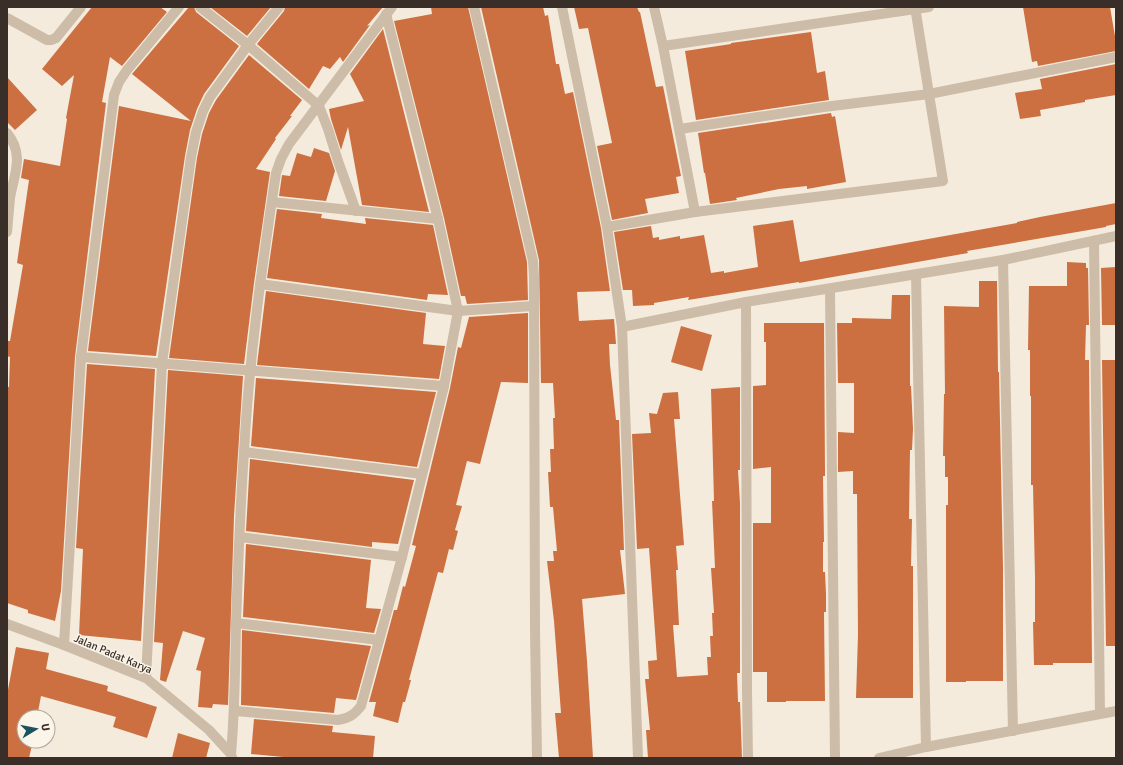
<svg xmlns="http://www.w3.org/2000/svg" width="1123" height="765" viewBox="0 0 1123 765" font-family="Signika,sans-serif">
<rect width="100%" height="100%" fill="#f4ebdc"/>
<g fill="#cd7041">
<path d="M 92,7 L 160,7 L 167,12 L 122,66 L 110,57 L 102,102 L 106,103 L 75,357 L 61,591 L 55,621 L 28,613 L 28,610 L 7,603 L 7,417 L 8,403 L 7,403 L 7,387 L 9,387 L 10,357 L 7,356 L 7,341 L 10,341 L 23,265 L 17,263 L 29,180 L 21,178 L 24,159 L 60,166 L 67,119 L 66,118 L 74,75 L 62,86 L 42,69 Z"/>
<path d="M 189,7 L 194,7 L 196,12 L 239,46 L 204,94 L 197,109 L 190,130 L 185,156 L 156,356 L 88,351 L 119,106 L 191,121 L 132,74 Z"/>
<path d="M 210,7 L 271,7 L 247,36 Z"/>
<path d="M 285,7 L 383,7 L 367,26 L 370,25 L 343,62 L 340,57 L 330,69 L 323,66 L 309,89 L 257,44 L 284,11 Z"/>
<path d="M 431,7 L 468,7 L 527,262 L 528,300 L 467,304 L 465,296 L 461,296 L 444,218 L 394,21 L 432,14 Z"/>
<path d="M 481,7 L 543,7 L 545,16 L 548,15 L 556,64 L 559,64 L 565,94 L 573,92 L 601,228 L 610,291 L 577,292 L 579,321 L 614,319 L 616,344 L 609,344 L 610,365 L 616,420 L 619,420 L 624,550 L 620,550 L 625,594 L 582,599 L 587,661 L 593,758 L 559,758 L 555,713 L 561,713 L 554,621 L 547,561 L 554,561 L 553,551 L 557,551 L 553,507 L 550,507 L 548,472 L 551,472 L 550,449 L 554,449 L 553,418 L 555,418 L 553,383 L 541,383 L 539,260 Z"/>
<path d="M 574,7 L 637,7 L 639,12 L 640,12 L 656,87 L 663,86 L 681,176 L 676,177 L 679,193 L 645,199 L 648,213 L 612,220 L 597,146 L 612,143 L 588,28 L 579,29 Z"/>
<path d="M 1023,7 L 1110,7 L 1116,42 L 1116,51 L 1038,66 L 1037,61 L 1032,62 Z"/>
<path d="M 383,29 L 429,212 L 362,205 L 348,127 L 341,150 L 331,119 L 329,109 L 364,101 L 350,74 Z"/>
<path d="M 811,32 L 817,73 L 825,71 L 829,100 L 696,120 L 685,51 L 731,44 L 731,43 Z"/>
<path d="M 249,55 L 302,100 L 290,116 L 292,116 L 275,138 L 276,139 L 256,169 L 270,172 L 254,283 L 244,364 L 169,358 L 197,158 L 202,134 L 209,113 L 216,100 Z"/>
<path d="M 1116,64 L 1116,95 L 1085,100 L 1085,102 L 1040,110 L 1041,116 L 1020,119 L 1015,93 L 1042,89 L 1040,79 Z"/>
<path d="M 7,77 L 37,110 L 15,130 L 7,122 Z"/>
<path d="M 831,113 L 832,117 L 835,116 L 846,182 L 807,189 L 807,186 L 779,189 L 736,198 L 737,200 L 710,204 L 705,173 L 704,173 L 698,133 Z"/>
<path d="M 314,148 L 329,153 L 335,171 L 326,201 L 279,196 L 282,175 L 290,176 L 297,153 L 311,157 Z"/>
<path d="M 1116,203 L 1116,224 L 1106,226 L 1106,227 L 967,251 L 968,253 L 799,283 L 799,282 L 688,300 L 689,297 L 654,303 L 654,305 L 633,306 L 632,290 L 623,290 L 614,232 L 651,226 L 653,238 L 659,237 L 659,240 L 680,236 L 680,239 L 704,235 L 711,273 L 724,271 L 724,273 L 758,267 L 753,226 L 793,220 L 800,262 L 1017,223 L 1017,222 L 1040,217 Z"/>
<path d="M 277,209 L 322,214 L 321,218 L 366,224 L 365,218 L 433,225 L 448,295 L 428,294 L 427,300 L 267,278 Z"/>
<path d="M 1067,262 L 1086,263 L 1086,268 L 1088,268 L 1089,325 L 1086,325 L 1085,360 L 1089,360 L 1092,663 L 1053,663 L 1053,665 L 1034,665 L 1033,622 L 1035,622 L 1035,577 L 1033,485 L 1031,485 L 1031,396 L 1030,396 L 1030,350 L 1028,350 L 1029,286 L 1067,286 Z"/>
<path d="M 1116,267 L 1116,325 L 1102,325 L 1101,268 Z"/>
<path d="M 979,281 L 997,281 L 998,372 L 999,372 L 1003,568 L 1003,681 L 966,681 L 966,682 L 946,682 L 946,505 L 948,505 L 948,477 L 945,477 L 945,456 L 943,456 L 944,394 L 945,394 L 944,306 L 979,307 Z"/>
<path d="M 266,291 L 426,313 L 423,344 L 445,346 L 439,379 L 257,365 Z"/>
<path d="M 892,295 L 910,295 L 910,386 L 911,386 L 913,429 L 912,450 L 910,450 L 909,519 L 912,519 L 911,566 L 913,566 L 913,698 L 856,698 L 858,635 L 857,494 L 853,494 L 853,471 L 838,472 L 838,432 L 854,433 L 854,383 L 838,383 L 837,323 L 852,323 L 852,318 L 891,319 Z"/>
<path d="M 528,313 L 528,383 L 501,382 L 480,464 L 467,461 L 456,505 L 462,506 L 455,530 L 458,531 L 453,550 L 449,549 L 443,573 L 438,572 L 409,680 L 411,680 L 405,702 L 403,702 L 398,723 L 373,716 L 376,702 L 369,702 L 394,610 L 397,610 L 403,586 L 405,587 L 416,546 L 412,545 L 450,388 L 458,347 L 461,348 L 469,317 Z"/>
<path d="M 764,323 L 824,323 L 825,472 L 825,476 L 823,476 L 824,542 L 823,542 L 823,572 L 825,572 L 826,594 L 826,612 L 824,612 L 825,701 L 786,701 L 786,702 L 767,702 L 767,672 L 753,672 L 753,523 L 771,523 L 771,467 L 753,469 L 753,386 L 766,385 L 766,342 L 764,342 Z"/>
<path d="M 681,326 L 712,335 L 702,371 L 671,362 Z"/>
<path d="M 1102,360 L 1116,360 L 1116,646 L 1106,646 Z"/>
<path d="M 87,364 L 155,369 L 141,641 L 79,635 L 83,549 L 76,548 Z"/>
<path d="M 168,370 L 243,376 L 234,516 L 228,705 L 213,704 L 212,708 L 198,707 L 201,671 L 196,670 L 205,638 L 183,631 L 166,682 L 160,680 L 163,643 L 154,642 Z"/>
<path d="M 256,378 L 436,392 L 417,467 L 251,446 Z"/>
<path d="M 740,387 L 740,470 L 738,470 L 740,503 L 740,673 L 737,673 L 738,702 L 740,702 L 742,758 L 648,758 L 646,730 L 650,730 L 645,679 L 649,679 L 648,661 L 657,660 L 649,548 L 637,549 L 632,434 L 651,433 L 649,413 L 657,414 L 663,393 L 678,392 L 680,419 L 674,419 L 684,545 L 676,546 L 678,570 L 676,570 L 679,625 L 673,625 L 677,677 L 708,675 L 707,657 L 711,657 L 710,636 L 713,636 L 712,613 L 714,613 L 711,568 L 715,568 L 712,501 L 714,501 L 711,389 Z"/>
<path d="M 250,459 L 414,480 L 398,544 L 372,542 L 372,547 L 246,531 Z"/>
<path d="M 246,544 L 371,560 L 366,608 L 381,609 L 374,633 L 243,617 Z"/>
<path d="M 242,630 L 371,646 L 356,700 L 336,698 L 334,713 L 241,705 Z"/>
<path d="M 16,647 L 49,653 L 46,669 L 108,686 L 107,691 L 157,707 L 147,738 L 113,727 L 116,717 L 41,696 L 37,717 L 24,717 L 24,741 L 33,741 L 29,758 L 7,758 L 7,695 Z"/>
<path d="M 254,719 L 333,726 L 332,732 L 375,736 L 373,758 L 294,758 L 251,754 Z"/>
<path d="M 178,733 L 210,743 L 206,758 L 172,758 Z"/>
</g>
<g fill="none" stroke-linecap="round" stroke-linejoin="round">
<g stroke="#cdbca7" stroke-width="10">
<path d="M 200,7 L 248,45 L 319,106 L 328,129 L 338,161 L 356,211"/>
<path d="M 474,7 L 533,261 L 534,277 L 535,630 L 537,758"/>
<path d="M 562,7 L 607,227 L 622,327 L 638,758"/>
<path d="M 654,7 L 663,46 L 695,212"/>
<path d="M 7,18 L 47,40 L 51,40 L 56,38 L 81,7"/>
<path d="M 663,46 L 929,7"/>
<path d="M 680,129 L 824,107 L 929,94 L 1116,57"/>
<path d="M 7,133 C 25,155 14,174 10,198 C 9,210 8,221 7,232"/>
<path d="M 272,202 L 438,219"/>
<path d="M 607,227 L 695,212 L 943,181 L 915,7"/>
<path d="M 1094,241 L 1100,713"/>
<path d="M 1003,260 L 1013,731"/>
<path d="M 916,275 L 926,747"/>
<path d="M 260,284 L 458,311 L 533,306"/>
<path d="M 830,289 L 835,758"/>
<path d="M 746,302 L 747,691 L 748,758"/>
<path d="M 622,327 L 746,302 L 1003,260 L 1116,236"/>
<path d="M 81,357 L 444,386"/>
<path d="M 244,452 L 422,474"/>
<path d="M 240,537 L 402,557"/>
<path d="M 236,623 L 379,640"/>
<path d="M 7,624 L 64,645 L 146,678 L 209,730 L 231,754 L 232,757"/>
<path d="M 64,645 L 81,357 L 114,95 L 119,82 L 127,70 L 179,7"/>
<path d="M 146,678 L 162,363 L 191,157 L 196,132 L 203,111 L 210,97 L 248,45 L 279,7"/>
<path d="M 235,711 L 338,720 C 349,718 354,715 361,706 L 402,557 L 444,386 L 458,311 L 438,219 L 386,14"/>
<path d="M 231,754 C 235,710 235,667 236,624 C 238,567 240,509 244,452 C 249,358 262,266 276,173 L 281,159 L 289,144 L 392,7"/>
<path d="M 879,758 L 926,747 L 1116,711"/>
</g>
</g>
<g text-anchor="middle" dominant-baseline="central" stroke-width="3" stroke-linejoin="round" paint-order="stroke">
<g font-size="11" fill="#392f28" stroke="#fbf4e9">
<text transform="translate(113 654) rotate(23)">Jalan Padat Karya</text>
</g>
</g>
<rect width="1123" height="765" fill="none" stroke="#392f28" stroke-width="16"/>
<g transform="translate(36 729) rotate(80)"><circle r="19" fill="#fbf4e9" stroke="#ada59c"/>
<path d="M0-3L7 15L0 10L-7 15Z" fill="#1b525d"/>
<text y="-6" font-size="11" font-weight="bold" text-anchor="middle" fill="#392f28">U</text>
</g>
</svg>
